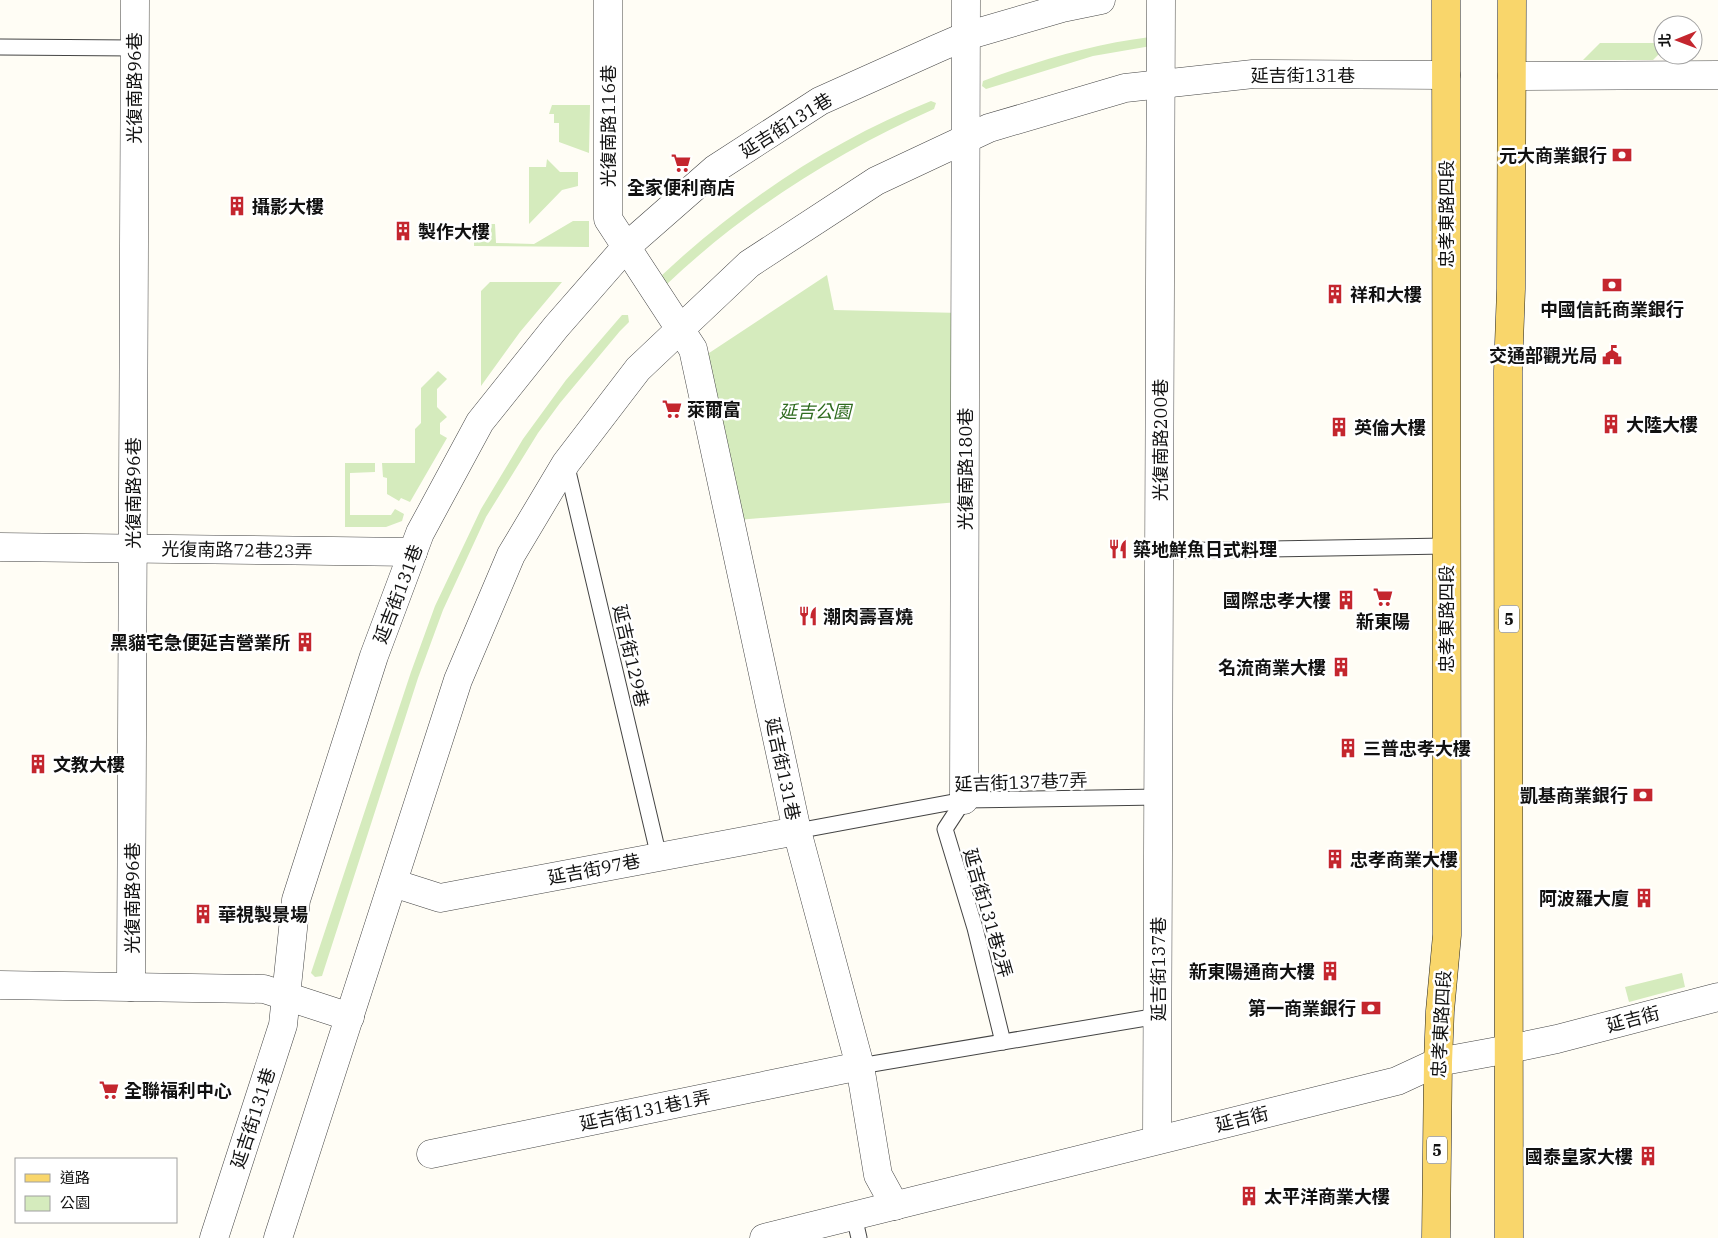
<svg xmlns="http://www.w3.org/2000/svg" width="1718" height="1238" viewBox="0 0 1718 1238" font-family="'IBM Plex Serif','Noto Sans TC',serif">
<rect width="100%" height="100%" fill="#fffdf5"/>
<g fill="#d5ebbd">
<path d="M 1150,37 L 1151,46 L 1093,56 L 986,89 L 982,86 L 983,81 C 1037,61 1093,44 1150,37 Z"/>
<path d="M 1600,43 L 1663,43 L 1663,50 L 1653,60 L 1583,60 Z"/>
<path d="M 931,101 L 936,103 L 934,109 C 837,152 744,211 667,284 L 660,277 C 738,203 831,141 931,101 Z"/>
<path d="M 552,105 L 590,105 L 589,153 L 559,142 L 559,123 L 554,123 L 554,114 L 549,114 Z"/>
<path d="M 547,159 L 560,172 L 578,172 L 578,186 L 562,190 L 529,224 L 529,167 L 546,167 Z"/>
<path d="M 573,221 L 589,221 L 589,247 L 474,246 L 474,224 L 495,224 L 496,243 L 534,244 Z"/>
<path d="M 827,275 L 834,310 L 961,313 L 959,502 L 737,520 L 700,359 Z"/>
<path d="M 490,282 L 562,282 L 520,332 L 481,386 L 481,291 Z"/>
<path d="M 622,315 L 628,315 L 629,322 L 620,331 L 560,403 L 538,433 L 486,517 L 443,610 L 418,678 L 322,976 L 315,977 L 311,973 L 411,672 L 435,606 L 481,509 L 523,439 L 566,380 Z"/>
<path d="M 438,371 L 447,379 L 437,389 L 437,407 L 447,417 L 440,423 L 440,434 L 447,438 L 410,502 L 401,498 L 399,501 L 387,494 L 387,478 L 383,477 L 382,463 L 415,463 L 415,429 L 421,423 L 421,388 Z"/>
<path d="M 345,463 L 375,463 L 375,472 L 350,473 L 350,515 L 391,515 L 395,509 L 404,514 L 402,521 L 386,527 L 345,527 Z"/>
<path d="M 1682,973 L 1685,987 L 1629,1002 L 1625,987 Z"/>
</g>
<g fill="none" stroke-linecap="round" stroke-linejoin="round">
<defs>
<g id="service">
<path d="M 0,47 L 134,48"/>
<path d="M 566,463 L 659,857"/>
<path d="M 1160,551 L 1446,546"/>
<path d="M 964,800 L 945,829 L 975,928 L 1003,1042"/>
<path d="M 797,831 L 964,800 L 1159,797"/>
<path d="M 860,1066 L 1158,1016"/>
<path d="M 854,1216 L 859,1238"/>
</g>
<g id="minor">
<path d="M 608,0 L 608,219 L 693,349 L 797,831 L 860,1066 L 878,1175 L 895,1206"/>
<path d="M 1512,76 L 1718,75"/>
<path d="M 0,547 L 413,552"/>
<path d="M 964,800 L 966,0"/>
<path d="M 393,883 L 440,898 L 797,831"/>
<path d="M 0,985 L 264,989 L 350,1017"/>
<path d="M 131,987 L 135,0"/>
<path d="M 1157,1140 L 1161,0"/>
<path d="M 431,1154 L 860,1066"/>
<path d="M 214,1238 L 283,1025 L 296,900 L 374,656 L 420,533 L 480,422 L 556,327 L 626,247 L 715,169 L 820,101 L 936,49 L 966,36 L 1062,8 L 1101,0"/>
<path d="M 278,1238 L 458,680 L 511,555 L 566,463 L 638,369 L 749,264 L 876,181 L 989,128 L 1125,88 L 1253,74 L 1446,75"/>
</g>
<path id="tertiary" d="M 764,1238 L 1397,1081 L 1438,1062 L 1509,1049 L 1557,1039 L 1718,997"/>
<g id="primary">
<path d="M 1436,1238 L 1438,1062 L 1440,1011 L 1447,935 L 1446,0"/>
<path d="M 1509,1238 L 1508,371 L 1511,289 L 1512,0"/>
</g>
</defs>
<use href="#service" stroke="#444" stroke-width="17"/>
<use href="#minor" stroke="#444" stroke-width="29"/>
<use href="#tertiary" stroke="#444" stroke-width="29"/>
<use href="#primary" stroke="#222" stroke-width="29"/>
<use href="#service" stroke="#fff" stroke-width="15"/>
<use href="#minor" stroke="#fff" stroke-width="28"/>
<use href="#tertiary" stroke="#fff" stroke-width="28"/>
<use href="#primary" stroke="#f9d66b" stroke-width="28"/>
</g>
<defs>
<symbol id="bank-bare" viewBox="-9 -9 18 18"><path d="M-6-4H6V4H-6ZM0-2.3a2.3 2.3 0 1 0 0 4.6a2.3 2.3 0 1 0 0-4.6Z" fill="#c4262e" stroke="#fff" stroke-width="2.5" paint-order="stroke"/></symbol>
<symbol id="supermarket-bare" viewBox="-9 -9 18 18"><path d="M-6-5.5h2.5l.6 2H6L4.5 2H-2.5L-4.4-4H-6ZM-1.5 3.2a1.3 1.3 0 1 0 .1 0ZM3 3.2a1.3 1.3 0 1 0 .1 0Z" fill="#c4262e" stroke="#fff" stroke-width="2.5" paint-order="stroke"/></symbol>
<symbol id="building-bare" viewBox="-9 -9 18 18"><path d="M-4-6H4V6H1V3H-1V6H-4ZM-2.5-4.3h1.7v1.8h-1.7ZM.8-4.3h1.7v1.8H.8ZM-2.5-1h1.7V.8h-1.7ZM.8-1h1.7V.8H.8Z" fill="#c4262e" stroke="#fff" stroke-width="2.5" paint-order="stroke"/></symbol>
<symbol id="civic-bare" viewBox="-9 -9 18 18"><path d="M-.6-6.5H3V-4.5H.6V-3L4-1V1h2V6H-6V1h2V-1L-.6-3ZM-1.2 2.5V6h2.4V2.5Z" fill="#c4262e" stroke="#fff" stroke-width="2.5" paint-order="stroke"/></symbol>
<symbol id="restaurant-bare" viewBox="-9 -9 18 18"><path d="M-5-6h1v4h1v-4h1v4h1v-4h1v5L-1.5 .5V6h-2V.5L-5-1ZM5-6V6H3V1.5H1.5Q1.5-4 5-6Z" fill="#c4262e" stroke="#fff" stroke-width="2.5" paint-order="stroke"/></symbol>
</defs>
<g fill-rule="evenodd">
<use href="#bank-bare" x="1608" y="141" width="28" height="28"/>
<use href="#supermarket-bare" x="667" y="149" width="28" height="28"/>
<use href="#building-bare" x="223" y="192" width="28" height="28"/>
<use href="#building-bare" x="389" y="217" width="28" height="28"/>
<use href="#bank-bare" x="1598" y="271" width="28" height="28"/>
<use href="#building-bare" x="1321" y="280" width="28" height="28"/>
<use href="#civic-bare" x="1598" y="341" width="28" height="28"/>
<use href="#supermarket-bare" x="658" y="395" width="28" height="28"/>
<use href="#building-bare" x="1597" y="410" width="28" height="28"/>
<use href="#building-bare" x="1325" y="413" width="28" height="28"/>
<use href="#restaurant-bare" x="1104" y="535" width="28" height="28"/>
<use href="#supermarket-bare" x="1369" y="583" width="28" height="28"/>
<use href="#building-bare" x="1332" y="586" width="28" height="28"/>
<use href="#restaurant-bare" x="794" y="602" width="28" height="28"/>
<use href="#building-bare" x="291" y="628" width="28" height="28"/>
<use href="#building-bare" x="1327" y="653" width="28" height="28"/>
<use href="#building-bare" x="1334" y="734" width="28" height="28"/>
<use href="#building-bare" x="24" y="750" width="28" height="28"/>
<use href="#bank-bare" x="1629" y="781" width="28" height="28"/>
<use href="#building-bare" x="1321" y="845" width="28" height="28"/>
<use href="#building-bare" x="1630" y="884" width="28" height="28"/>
<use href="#building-bare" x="189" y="900" width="28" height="28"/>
<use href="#building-bare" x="1316" y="957" width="28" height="28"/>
<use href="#bank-bare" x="1357" y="994" width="28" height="28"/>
<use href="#supermarket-bare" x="95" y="1076" width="28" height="28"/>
<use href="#building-bare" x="1634" y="1142" width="28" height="28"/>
<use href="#building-bare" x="1235" y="1182" width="28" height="28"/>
</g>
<g text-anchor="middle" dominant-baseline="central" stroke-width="5" stroke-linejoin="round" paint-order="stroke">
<g fill="#fff" stroke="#585858" stroke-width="1">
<rect x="1499" y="605.5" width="20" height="27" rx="4"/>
<rect x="1427" y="1136.5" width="20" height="27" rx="4"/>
</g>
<g font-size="16" font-weight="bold" fill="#111">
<text x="1509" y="619">5</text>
<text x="1437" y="1150">5</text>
</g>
<g font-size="18" fill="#111" stroke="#fff">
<text x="1303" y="75">延吉街131巷</text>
<text transform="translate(134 88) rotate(-90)">光復南路96巷</text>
<text transform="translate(786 125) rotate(-32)">延吉街131巷</text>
<text transform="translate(608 126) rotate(-90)">光復南路116巷</text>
<text transform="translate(1446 214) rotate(-90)">忠孝東路四段</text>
<text transform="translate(1160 440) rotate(-90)">光復南路200巷</text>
<text transform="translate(965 469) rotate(-90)">光復南路180巷</text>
<text transform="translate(133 493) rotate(-90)">光復南路96巷</text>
<text transform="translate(237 550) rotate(1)">光復南路72巷23弄</text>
<text transform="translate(398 594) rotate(-69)">延吉街131巷</text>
<text transform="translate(1446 619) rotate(-90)">忠孝東路四段</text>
<text transform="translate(631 656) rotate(77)">延吉街129巷</text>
<text transform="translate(783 769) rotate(78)">延吉街131巷</text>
<text transform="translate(1021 782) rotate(-2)">延吉街137巷7弄</text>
<text transform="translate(594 869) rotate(-11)">延吉街97巷</text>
<text transform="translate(132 898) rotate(-90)">光復南路96巷</text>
<text transform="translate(988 913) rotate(74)">延吉街131巷2弄</text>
<text transform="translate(1158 969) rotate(-90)">延吉街137巷</text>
<text transform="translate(1633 1019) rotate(-15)">延吉街</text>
<text transform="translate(1441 1024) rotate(-87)">忠孝東路四段</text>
<text transform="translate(645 1110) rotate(-12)">延吉街131巷1弄</text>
<text transform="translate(253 1118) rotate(-72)">延吉街131巷</text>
<text transform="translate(1242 1119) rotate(-14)">延吉街</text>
</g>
<g font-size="18" font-weight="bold" fill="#111" stroke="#fff" text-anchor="start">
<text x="1607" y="155" text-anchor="end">元大商業銀行</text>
<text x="681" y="187" text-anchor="middle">全家便利商店</text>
<text x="252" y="206">攝影大樓</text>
<text x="418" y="231">製作大樓</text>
<text x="1350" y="294">祥和大樓</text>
<text x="1612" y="309" text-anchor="middle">中國信託商業銀行</text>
<text x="1597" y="355" text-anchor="end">交通部觀光局</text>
<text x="687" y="409">萊爾富</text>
<text x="1626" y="424">大陸大樓</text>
<text x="1354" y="427">英倫大樓</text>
<text x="1133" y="549">築地鮮魚日式料理</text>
<text x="1331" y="600" text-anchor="end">國際忠孝大樓</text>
<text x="823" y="616">潮肉壽喜燒</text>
<text x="1383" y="621" text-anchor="middle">新東陽</text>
<text x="290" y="642" text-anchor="end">黑貓宅急便延吉營業所</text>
<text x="1326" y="667" text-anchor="end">名流商業大樓</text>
<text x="1363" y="748">三普忠孝大樓</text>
<text x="53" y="764">文教大樓</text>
<text x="1628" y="795" text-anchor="end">凱基商業銀行</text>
<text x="1350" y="859">忠孝商業大樓</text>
<text x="1629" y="898" text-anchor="end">阿波羅大廈</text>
<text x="218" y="914">華視製景場</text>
<text x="1315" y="971" text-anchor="end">新東陽通商大樓</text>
<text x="1356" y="1008" text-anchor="end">第一商業銀行</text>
<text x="124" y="1090">全聯福利中心</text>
<text x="1633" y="1156" text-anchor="end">國泰皇家大樓</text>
<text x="1264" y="1196">太平洋商業大樓</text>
</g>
<g font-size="18" font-style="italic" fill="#2f6b1f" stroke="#fff">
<text x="815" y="411">延吉公園</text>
</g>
</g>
<rect x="15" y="1158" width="162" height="65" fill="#ffffff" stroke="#a0a0a0"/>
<rect x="25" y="1174" width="25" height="8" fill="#f9d66b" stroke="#a0a0a0"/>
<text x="60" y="1183" font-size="15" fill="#111111">道路</text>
<rect x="25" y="1196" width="25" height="15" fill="#d5ebbd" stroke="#a0a0a0"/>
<text x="60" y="1208" font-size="15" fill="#111111">公園</text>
<g transform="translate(1678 40) rotate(269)"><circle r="24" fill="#ffffff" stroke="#a0a0a0"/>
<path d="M0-4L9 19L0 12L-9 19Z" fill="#c4262e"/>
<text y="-8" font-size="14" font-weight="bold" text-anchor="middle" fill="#111111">北</text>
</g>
</svg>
